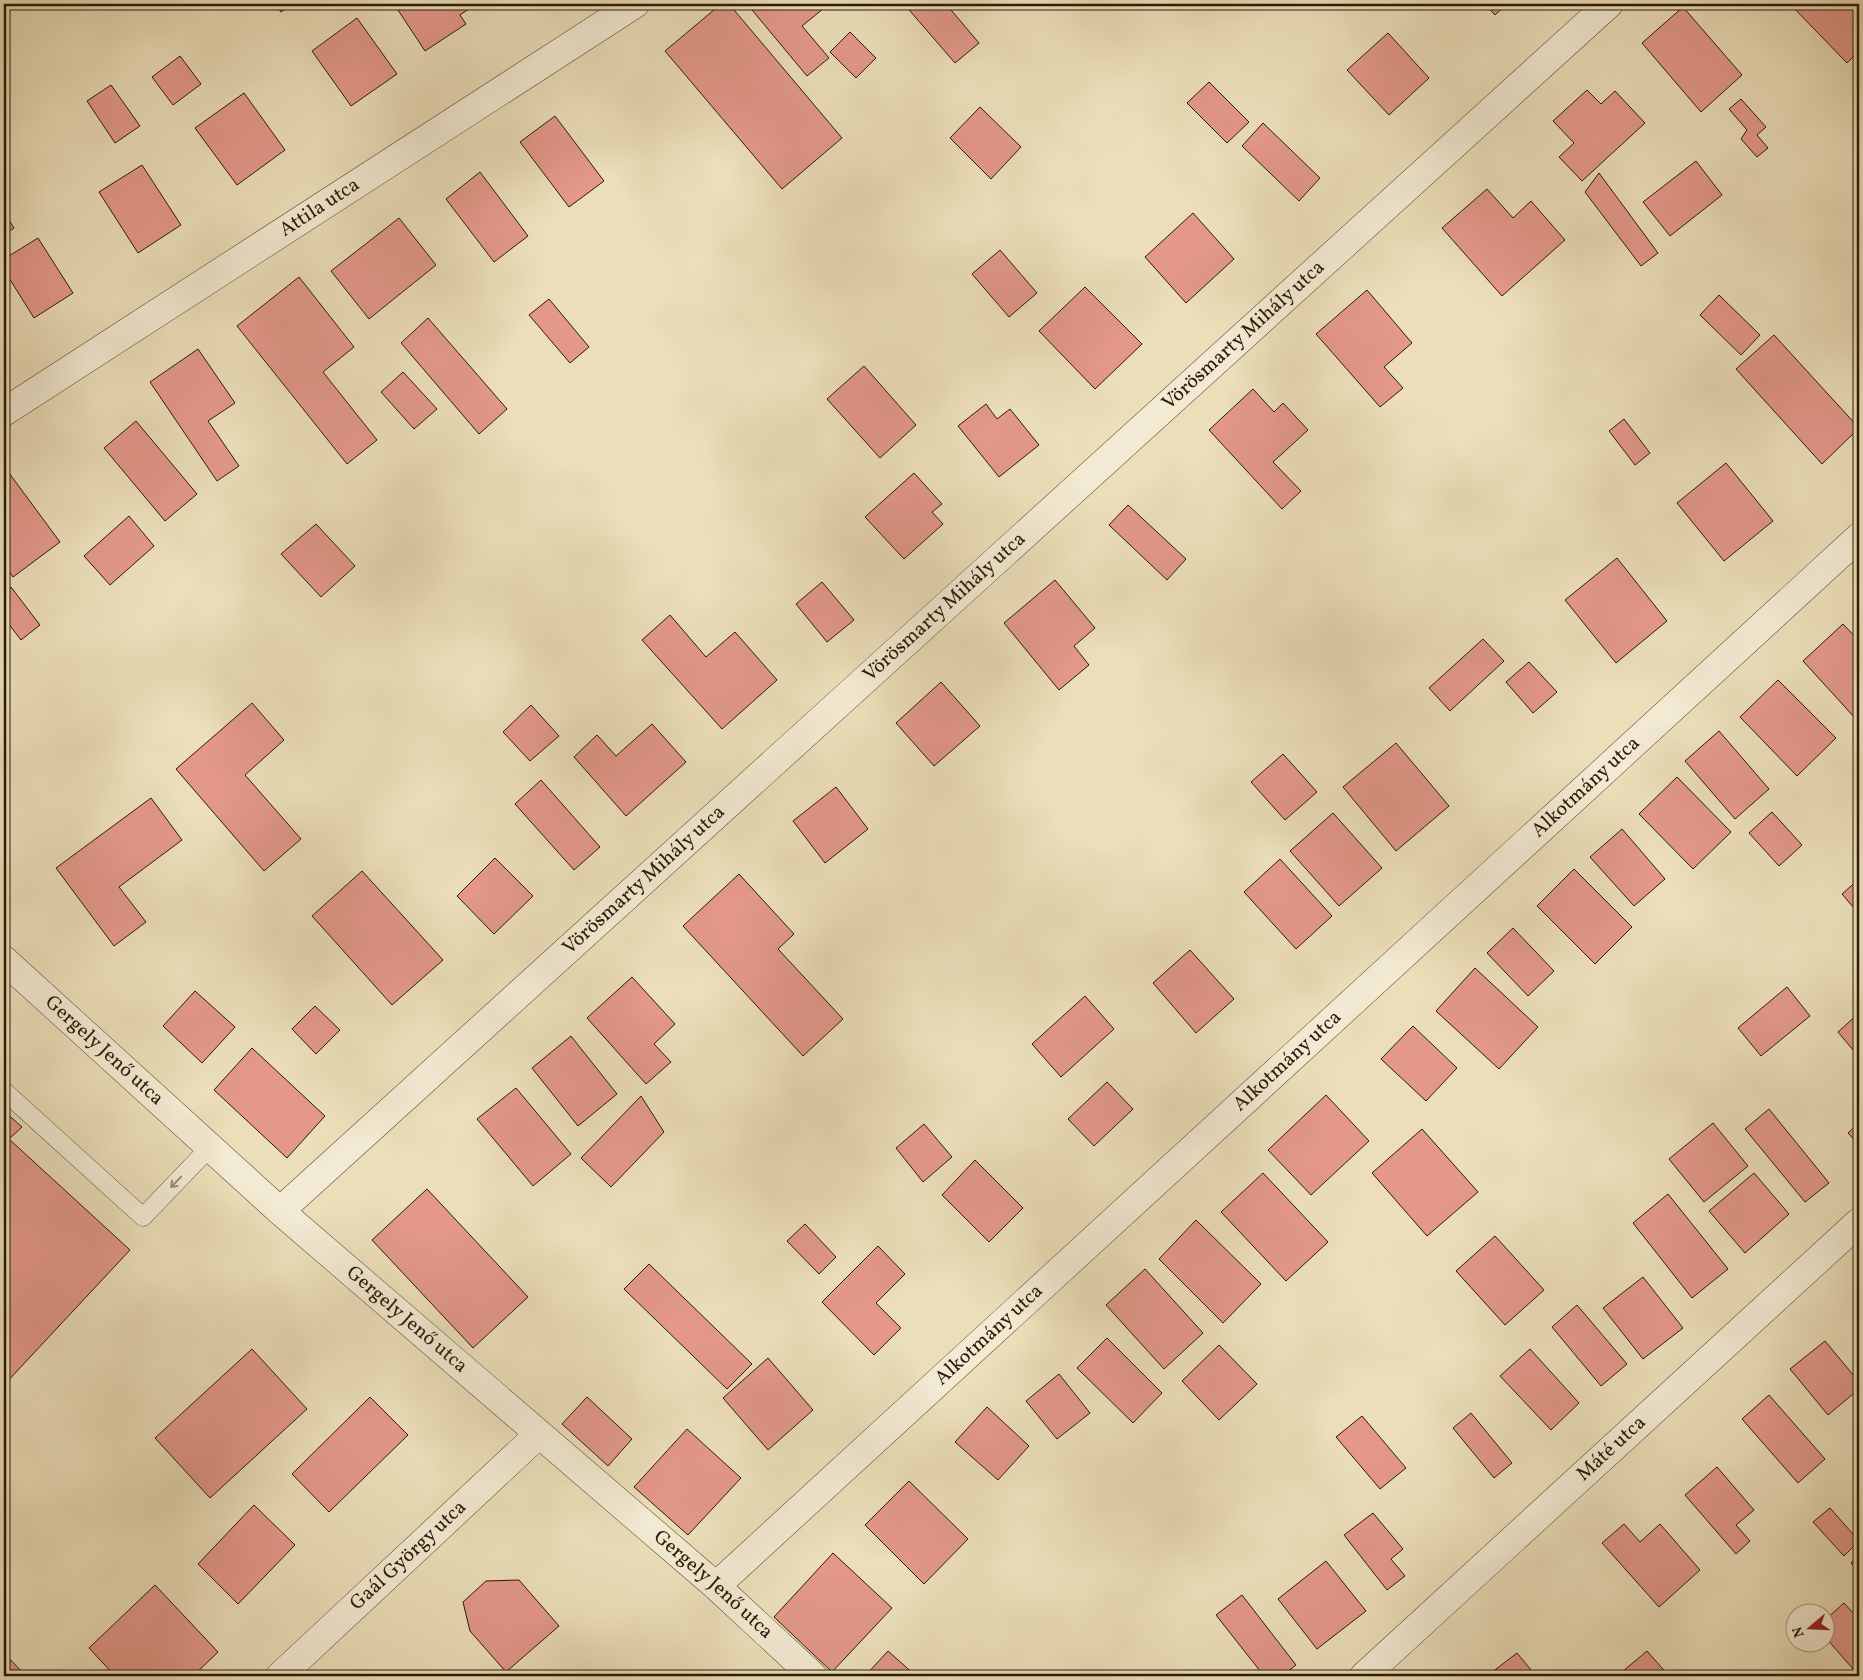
<svg xmlns="http://www.w3.org/2000/svg" width="1863" height="1680" viewBox="0 0 1863 1680" font-family="Vollkorn,serif">
<rect width="100%" height="100%" fill="#ebdeb9"/>
<filter id="stains"><feTurbulence type="fractalNoise" baseFrequency=".004" numOctaves="4"/><feColorMatrix values="0 0 0 0 .2 0 0 0 0 .09 0 0 0 0 .02 0 0 0 .5 -.17"/></filter>
<radialGradient id="worn" r=".72"><stop offset=".6" stop-color="#630" stop-opacity="0"/><stop offset="1" stop-color="#630" stop-opacity=".3"/></radialGradient>
<g fill="#e3988a" stroke="#2b1b06">
<path d="M 275,4 L 293,4 L 281,12 Z"/>
<path d="M 394,4 L 476,4 L 460,15 L 466,24 L 425,51 Z"/>
<path d="M 721,4 L 729,4 L 842,138 L 782,189 L 665,51 Z"/>
<path d="M 747,4 L 829,4 L 802,26 L 829,58 L 807,76 Z"/>
<path d="M 904,4 L 946,4 L 979,43 L 955,63 Z"/>
<path d="M 1485,4 L 1507,4 L 1495,15 Z"/>
<path d="M 1790,4 L 1857,4 L 1859,6 L 1859,51 L 1847,63 Z"/>
<path d="M 1683,7 L 1742,75 L 1701,112 L 1642,43 Z"/>
<path d="M 357,18 L 397,74 L 351,106 L 312,51 Z"/>
<path d="M 850,32 L 876,58 L 856,78 L 830,52 Z"/>
<path d="M 1388,33 L 1429,78 L 1389,115 L 1347,70 Z"/>
<path d="M 180,56 L 201,84 L 173,105 L 152,77 Z"/>
<path d="M 1209,82 L 1249,122 L 1227,143 L 1187,103 Z"/>
<path d="M 111,85 L 140,126 L 115,143 L 87,101 Z"/>
<path d="M 1587,90 L 1601,104 L 1615,91 L 1645,123 L 1582,181 L 1559,157 L 1574,143 L 1553,121 Z"/>
<path d="M 244,93 L 285,150 L 237,185 L 195,128 Z"/>
<path d="M 1741,99 L 1766,127 L 1757,135 L 1768,148 L 1757,157 L 1741,139 L 1747,130 L 1729,109 Z"/>
<path d="M 980,107 L 1021,147 L 991,179 L 950,138 Z"/>
<path d="M 555,116 L 604,181 L 569,207 L 520,142 Z"/>
<path d="M 1263,123 L 1320,178 L 1299,201 L 1242,146 Z"/>
<path d="M 1696,161 L 1722,195 L 1670,236 L 1643,202 Z"/>
<path d="M 142,165 L 181,225 L 138,253 L 99,192 Z"/>
<path d="M 480,172 L 528,236 L 494,262 L 446,199 Z"/>
<path d="M 1599,173 L 1658,253 L 1641,266 L 1585,192 Z"/>
<path d="M 1487,189 L 1513,218 L 1531,201 L 1565,240 L 1502,296 L 1442,228 Z"/>
<path d="M 4,212 L 14,228 L 4,235 Z"/>
<path d="M 1193,213 L 1234,259 L 1186,303 L 1145,257 Z"/>
<path d="M 399,218 L 436,265 L 369,319 L 331,271 Z"/>
<path d="M 38,238 L 73,293 L 34,318 L 4,270 L 4,259 Z"/>
<path d="M 1000,250 L 1037,293 L 1009,317 L 972,274 Z"/>
<path d="M 299,277 L 354,347 L 323,372 L 377,440 L 347,464 L 237,326 Z"/>
<path d="M 1085,287 L 1142,344 L 1095,389 L 1039,331 Z"/>
<path d="M 1367,290 L 1412,343 L 1384,367 L 1403,388 L 1380,407 L 1316,334 Z"/>
<path d="M 1719,295 L 1760,335 L 1741,355 L 1700,315 Z"/>
<path d="M 549,299 L 589,347 L 570,363 L 529,315 Z"/>
<path d="M 428,318 L 507,409 L 479,434 L 401,343 Z"/>
<path d="M 1774,335 L 1859,428 L 1822,464 L 1736,369 Z"/>
<path d="M 198,349 L 235,403 L 208,421 L 239,466 L 217,481 L 150,382 Z"/>
<path d="M 864,366 L 916,425 L 880,458 L 827,399 Z"/>
<path d="M 403,372 L 437,409 L 414,429 L 381,392 Z"/>
<path d="M 1253,389 L 1274,412 L 1283,403 L 1308,430 L 1273,462 L 1301,491 L 1282,509 L 1209,430 Z"/>
<path d="M 986,404 L 997,419 L 1010,409 L 1039,445 L 999,477 L 958,426 Z"/>
<path d="M 1624,419 L 1650,453 L 1635,465 L 1609,431 Z"/>
<path d="M 136,421 L 197,494 L 165,521 L 104,448 Z"/>
<path d="M 1726,463 L 1773,521 L 1724,561 L 1677,503 Z"/>
<path d="M 9,473 L 60,542 L 13,577 L 4,564 L 4,477 Z"/>
<path d="M 914,473 L 942,504 L 932,512 L 943,524 L 904,559 L 865,517 Z"/>
<path d="M 1128,505 L 1186,559 L 1167,580 L 1109,525 Z"/>
<path d="M 129,516 L 154,546 L 110,585 L 84,556 Z"/>
<path d="M 316,524 L 355,566 L 321,597 L 281,554 Z"/>
<path d="M 1617,558 L 1667,621 L 1616,663 L 1565,600 Z"/>
<path d="M 1055,580 L 1095,628 L 1074,646 L 1089,665 L 1059,690 L 1004,623 Z"/>
<path d="M 822,582 L 854,620 L 827,642 L 796,604 Z"/>
<path d="M 11,587 L 40,625 L 21,640 L 4,618 L 4,596 Z"/>
<path d="M 670,615 L 706,657 L 735,632 L 777,680 L 722,729 L 642,640 Z"/>
<path d="M 1843,624 L 1859,641 L 1859,714 L 1855,718 L 1803,661 Z"/>
<path d="M 1483,639 L 1504,661 L 1450,711 L 1429,688 Z"/>
<path d="M 1529,662 L 1557,692 L 1533,713 L 1506,682 Z"/>
<path d="M 1778,680 L 1836,738 L 1797,776 L 1740,717 Z"/>
<path d="M 941,682 L 980,726 L 934,766 L 896,723 Z"/>
<path d="M 252,703 L 284,740 L 245,775 L 301,839 L 264,871 L 176,769 Z"/>
<path d="M 531,705 L 559,736 L 530,761 L 503,732 Z"/>
<path d="M 652,724 L 686,762 L 626,816 L 574,757 L 597,735 L 616,756 Z"/>
<path d="M 1719,731 L 1769,789 L 1735,819 L 1685,761 Z"/>
<path d="M 1396,743 L 1449,806 L 1396,851 L 1343,787 Z"/>
<path d="M 1283,754 L 1317,792 L 1285,820 L 1251,782 Z"/>
<path d="M 1677,777 L 1731,832 L 1693,869 L 1639,814 Z"/>
<path d="M 541,780 L 600,847 L 574,870 L 515,804 Z"/>
<path d="M 836,787 L 868,829 L 825,863 L 793,821 Z"/>
<path d="M 151,798 L 182,840 L 119,887 L 146,922 L 114,946 L 56,868 Z"/>
<path d="M 1772,812 L 1802,845 L 1779,866 L 1749,833 Z"/>
<path d="M 1333,813 L 1382,868 L 1339,906 L 1290,851 Z"/>
<path d="M 1622,829 L 1665,879 L 1634,906 L 1590,857 Z"/>
<path d="M 495,858 L 533,896 L 494,934 L 457,896 Z"/>
<path d="M 1280,859 L 1332,916 L 1296,949 L 1244,892 Z"/>
<path d="M 1574,869 L 1632,927 L 1595,964 L 1537,906 Z"/>
<path d="M 362,871 L 443,960 L 392,1005 L 312,916 Z"/>
<path d="M 739,874 L 794,934 L 778,949 L 843,1019 L 803,1056 L 683,926 Z"/>
<path d="M 1859,879 L 1859,914 L 1842,894 Z"/>
<path d="M 1513,928 L 1554,971 L 1528,996 L 1487,953 Z"/>
<path d="M 1190,950 L 1234,999 L 1196,1033 L 1153,983 Z"/>
<path d="M 1475,968 L 1538,1027 L 1499,1069 L 1436,1011 Z"/>
<path d="M 632,977 L 675,1024 L 654,1044 L 671,1062 L 646,1084 L 587,1018 Z"/>
<path d="M 1787,987 L 1810,1016 L 1761,1056 L 1738,1028 Z"/>
<path d="M 195,991 L 235,1027 L 202,1063 L 163,1026 Z"/>
<path d="M 1085,996 L 1114,1029 L 1061,1077 L 1032,1044 Z"/>
<path d="M 315,1006 L 340,1030 L 316,1054 L 292,1029 Z"/>
<path d="M 1859,1013 L 1859,1057 L 1838,1032 Z"/>
<path d="M 1413,1026 L 1457,1068 L 1426,1101 L 1381,1059 Z"/>
<path d="M 571,1036 L 617,1094 L 578,1126 L 532,1068 Z"/>
<path d="M 252,1048 L 325,1116 L 287,1158 L 214,1090 Z"/>
<path d="M 1107,1082 L 1133,1109 L 1094,1146 L 1068,1119 Z"/>
<path d="M 516,1088 L 571,1154 L 533,1186 L 477,1119 Z"/>
<path d="M 1326,1095 L 1369,1141 L 1311,1195 L 1268,1150 Z"/>
<path d="M 641,1096 L 664,1132 L 611,1187 L 581,1158 Z"/>
<path d="M 1769,1109 L 1829,1183 L 1805,1202 L 1745,1129 Z"/>
<path d="M 4,1111 L 22,1127 L 9,1139 L 130,1250 L 4,1385 Z"/>
<path d="M 1713,1123 L 1748,1166 L 1704,1202 L 1669,1159 Z"/>
<path d="M 1859,1123 L 1859,1145 L 1848,1133 Z"/>
<path d="M 924,1124 L 952,1157 L 923,1182 L 896,1148 Z"/>
<path d="M 1422,1129 L 1478,1192 L 1427,1236 L 1372,1173 Z"/>
<path d="M 975,1160 L 1023,1208 L 989,1242 L 942,1195 Z"/>
<path d="M 1263,1173 L 1328,1242 L 1286,1281 L 1221,1212 Z"/>
<path d="M 1754,1173 L 1789,1214 L 1745,1253 L 1709,1211 Z"/>
<path d="M 427,1189 L 528,1297 L 473,1348 L 372,1240 Z"/>
<path d="M 1668,1194 L 1728,1269 L 1692,1298 L 1633,1223 Z"/>
<path d="M 1196,1220 L 1261,1284 L 1223,1323 L 1159,1259 Z"/>
<path d="M 805,1224 L 836,1257 L 819,1274 L 787,1241 Z"/>
<path d="M 1495,1236 L 1544,1290 L 1505,1325 L 1456,1271 Z"/>
<path d="M 878,1246 L 905,1274 L 876,1303 L 901,1328 L 874,1355 L 822,1302 Z"/>
<path d="M 649,1264 L 752,1364 L 727,1389 L 624,1289 Z"/>
<path d="M 1145,1269 L 1203,1333 L 1164,1369 L 1106,1305 Z"/>
<path d="M 1643,1277 L 1683,1328 L 1643,1359 L 1603,1308 Z"/>
<path d="M 1577,1305 L 1627,1364 L 1601,1386 L 1552,1327 Z"/>
<path d="M 1107,1338 L 1162,1393 L 1133,1423 L 1077,1368 Z"/>
<path d="M 1825,1341 L 1859,1382 L 1859,1389 L 1828,1415 L 1790,1369 Z"/>
<path d="M 1219,1345 L 1257,1384 L 1219,1420 L 1182,1381 Z"/>
<path d="M 252,1349 L 307,1409 L 210,1498 L 155,1438 Z"/>
<path d="M 1530,1349 L 1579,1403 L 1551,1430 L 1500,1376 Z"/>
<path d="M 768,1358 L 813,1410 L 768,1450 L 723,1398 Z"/>
<path d="M 1059,1374 L 1090,1413 L 1057,1439 L 1026,1401 Z"/>
<path d="M 1769,1395 L 1825,1459 L 1798,1483 L 1742,1419 Z"/>
<path d="M 370,1397 L 408,1435 L 329,1512 L 292,1474 Z"/>
<path d="M 587,1397 L 632,1439 L 608,1466 L 562,1424 Z"/>
<path d="M 987,1407 L 1029,1446 L 998,1480 L 955,1442 Z"/>
<path d="M 1471,1413 L 1512,1463 L 1494,1478 L 1453,1428 Z"/>
<path d="M 1362,1416 L 1406,1468 L 1380,1489 L 1336,1437 Z"/>
<path d="M 687,1429 L 741,1478 L 688,1535 L 634,1487 Z"/>
<path d="M 1717,1467 L 1754,1510 L 1736,1525 L 1750,1541 L 1736,1554 L 1685,1495 Z"/>
<path d="M 909,1481 L 968,1539 L 924,1584 L 865,1525 Z"/>
<path d="M 254,1505 L 295,1545 L 238,1604 L 198,1564 Z"/>
<path d="M 1830,1508 L 1859,1541 L 1844,1556 L 1813,1522 Z"/>
<path d="M 1373,1513 L 1403,1549 L 1391,1559 L 1405,1576 L 1387,1590 L 1344,1535 Z"/>
<path d="M 1624,1524 L 1640,1542 L 1660,1524 L 1700,1570 L 1659,1607 L 1602,1543 Z"/>
<path d="M 833,1553 L 892,1608 L 832,1672 L 774,1617 Z"/>
<path d="M 1859,1555 L 1859,1572 L 1851,1563 Z"/>
<path d="M 1326,1561 L 1366,1611 L 1317,1649 L 1278,1599 Z"/>
<path d="M 519,1580 L 559,1626 L 506,1672 L 470,1631 L 463,1602 L 486,1581 Z"/>
<path d="M 155,1585 L 218,1652 L 193,1676 L 115,1676 L 89,1648 Z"/>
<path d="M 1242,1595 L 1296,1665 L 1282,1676 L 1264,1676 L 1216,1615 Z"/>
<path d="M 1844,1603 L 1859,1620 L 1859,1676 L 1826,1638 L 1826,1619 Z"/>
<path d="M 888,1651 L 916,1676 L 865,1676 Z"/>
<path d="M 1647,1651 L 1669,1676 L 1617,1676 Z"/>
<path d="M 4,1653 L 26,1676 L 4,1676 Z"/>
<path d="M 1517,1653 L 1536,1676 L 1487,1676 Z"/>
</g>
<g fill="none" stroke-linecap="round" stroke-linejoin="round">
<defs>
<path id="lane" d="M 4,1091 L 143,1217 L 210,1147"/>
<g id="street">
<path id="s1" d="M 4,412 L 635,4"/>
<path id="s2" d="M 4,960 L 280,1211 L 716,1586 L 813,1676"/>
<path id="s3" d="M 280,1211 L 1609,4"/>
<path id="s4" d="M 716,1586 L 1859,537"/>
<path id="s5" d="M 280,1676 L 538,1435"/>
<path id="s6" d="M 1364,1676 L 1859,1222"/>
</g>
</defs>
<use href="#lane" stroke="#5b4c33" stroke-width="19"/>
<use href="#street" stroke="#5b4c33" stroke-width="29"/>
<use href="#lane" stroke="#f2ead2" stroke-width="18"/>
<use href="#street" stroke="#f2ead2" stroke-width="28"/>
</g>
<defs><path id="oneway-shaft" d="M-6 0H5M1.5-3L5.5 0L1.5 3" fill="none" stroke-width="1.6" stroke-linecap="round" stroke-linejoin="round" transform="scale(1.25)"/></defs>
<use stroke="#988d76" href="#oneway-shaft" transform="translate(176 1182) rotate(134)"/>
<g text-anchor="middle" dominant-baseline="central" stroke-width="4" stroke-linejoin="round" paint-order="stroke">
<g font-size="20" fill="#2b1b06" stroke="#f2ead2">
<text stroke="none"><textPath href="#s1" startOffset="376">Attila utca</textPath></text>
<text stroke="none"><textPath href="#s3" startOffset="1302">Vörösmarty Mihály utca</textPath></text>
<text stroke="none"><textPath href="#s3" startOffset="898">Vörösmarty Mihály utca</textPath></text>
<text stroke="none"><textPath href="#s4" startOffset="1181">Alkotmány utca</textPath></text>
<text stroke="none"><textPath href="#s3" startOffset="492">Vörösmarty Mihály utca</textPath></text>
<text stroke="none"><textPath href="#s2" startOffset="135">Gergely Jenő utca</textPath></text>
<text stroke="none"><textPath href="#s4" startOffset="776">Alkotmány utca</textPath></text>
<text stroke="none"><textPath href="#s2" startOffset="540">Gergely Jenő utca</textPath></text>
<text stroke="none"><textPath href="#s4" startOffset="371">Alkotmány utca</textPath></text>
<text stroke="none"><textPath href="#s6" startOffset="336">Máté utca</textPath></text>
<text stroke="none"><textPath href="#s5" startOffset="176">Gaál György utca</textPath></text>
<text stroke="none"><textPath href="#s2" startOffset="945">Gergely Jenő utca</textPath></text>
</g>
</g>
<rect width="1863" height="1680" fill="none" stroke="#ebdeb9" stroke-width="20"/>
<rect x="5" y="5" width="1853" height="1670" fill="none" stroke="#2b1b06" stroke-width="2.5"/>
<rect x="10" y="10" width="1843" height="1660" fill="none" stroke="#2b1b06"/>
<g transform="translate(1810 1628) rotate(251)"><circle r="24" fill="#f2ead2" stroke="#a29780"/>
<path d="M0-4L9 19L0 12L-9 19Z" fill="#8f2418"/>
<text y="-8" font-size="14" font-weight="bold" text-anchor="middle" fill="#2b1b06">N</text>
</g>
<rect width="100%" height="100%" filter="url(#stains)"/>
<rect width="100%" height="100%" fill="url(#worn)"/>
</svg>
